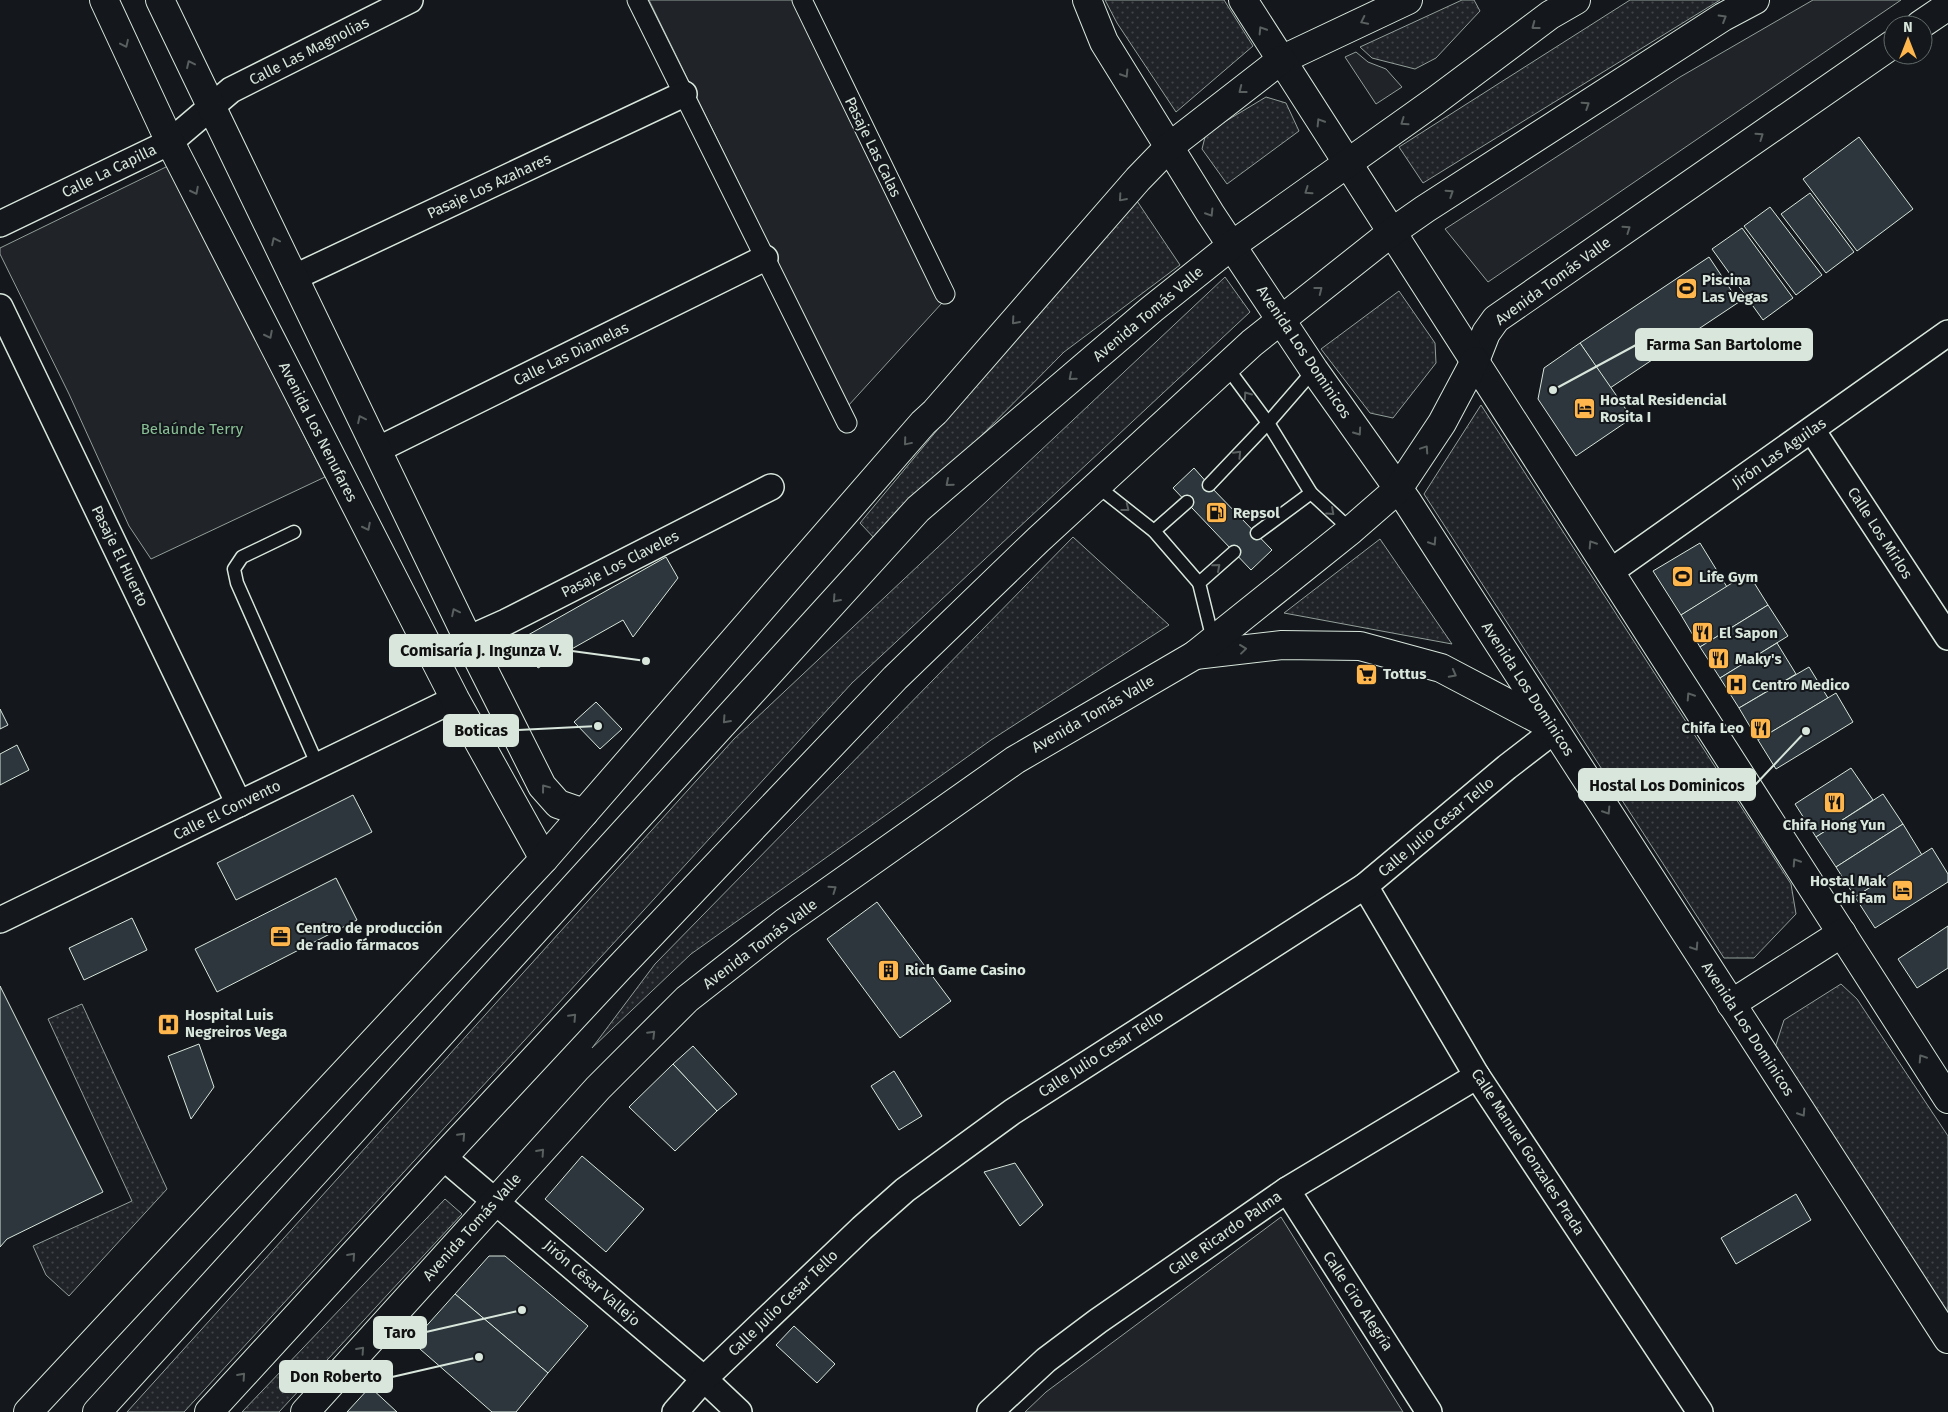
<svg xmlns="http://www.w3.org/2000/svg" width="1948" height="1412" viewBox="0 0 1948 1412" font-family="'Fira Sans',sans-serif">
<defs>
<pattern id="grass-dots" width="8" height="8" patternUnits="userSpaceOnUse" patternTransform="scale(1.25)"><rect width="8" height="8" fill="#202428"/><path d="M2 2h.1M6 6h.1" fill="none" stroke="#404447" stroke-width="1.8" stroke-linecap="round"/></pattern>
</defs>
<rect width="100%" height="100%" fill="#14181c"/>
<g fill="url(#grass-dots)" stroke="#939e99">
<path d="M 1105,0 L 1224,0 L 1253,46 L 1176,112 L 1117,23 Z"/>
<path d="M 1462,0 L 1474,0 L 1480,11 L 1436,58 L 1415,69 L 1372,58 L 1360,47 Z"/>
<path d="M 1630,0 L 1720,0 L 1423,183 L 1399,147 Z"/>
<path d="M 1266,97 L 1286,103 L 1299,131 L 1227,184 L 1202,149 L 1206,133 Z"/>
<path d="M 1137,201 L 1180,265 L 1064,352 L 877,541 L 860,523 L 1002,352 Z"/>
<path d="M 1225,277 L 1250,312 L 852,683 L 184,1412 L 127,1412 L 734,739 Z"/>
<path d="M 1399,291 L 1435,343 L 1436,363 L 1393,418 L 1370,413 L 1321,349 Z"/>
<path d="M 1481,405 L 1791,884 L 1796,914 L 1754,958 L 1724,958 L 1424,494 Z"/>
<path d="M 1073,537 L 1169,625 L 991,740 L 691,954 L 592,1048 L 655,964 Z"/>
<path d="M 1380,539 L 1452,644 L 1284,613 Z"/>
<path d="M 1841,984 L 1857,999 L 1948,1136 L 1948,1322 L 1773,1054 L 1784,1020 Z"/>
<path d="M 82,1004 L 167,1189 L 69,1296 L 46,1275 L 33,1246 L 132,1201 L 48,1019 Z"/>
<path d="M 445,1199 L 462,1214 L 279,1412 L 242,1412 Z"/>
</g>
<g fill="#202428" stroke="#939e99">
<path d="M 649,0 L 794,0 L 942,303 L 848,406 Z"/>
<path d="M 1813,0 L 1901,0 L 1488,282 L 1445,229 L 1680,77 Z"/>
<path d="M 1356,52 L 1368,62 L 1386,69 L 1402,87 L 1376,104 L 1345,57 Z"/>
<path d="M 168,166 L 325,477 L 151,559 L 129,526 L 69,394 L 0,254 L 0,248 Z"/>
<path d="M 1281,1217 L 1403,1412 L 1025,1412 L 1046,1392 Z"/>
</g>
<g fill="#2c363c" stroke="#d8e6dc">
<path d="M 1859,137 L 1913,209 L 1857,251 L 1803,179 Z"/>
<path d="M 1810,193 L 1854,252 L 1826,273 L 1781,214 Z"/>
<path d="M 1770,207 L 1822,275 L 1796,295 L 1744,226 Z"/>
<path d="M 1742,228 L 1793,298 L 1763,320 L 1712,249 Z"/>
<path d="M 1709,257 L 1739,302 L 1610,388 L 1580,343 Z"/>
<path d="M 1580,343 L 1632,418 L 1576,456 L 1538,399 L 1544,368 Z"/>
<path d="M 1194,468 L 1209,485 L 1272,550 L 1251,570 L 1173,488 Z"/>
<path d="M 1700,543 L 1727,587 L 1681,615 L 1653,571 Z"/>
<path d="M 666,557 L 678,578 L 633,637 L 623,620 L 538,668 L 521,639 Z"/>
<path d="M 1748,573 L 1768,605 L 1700,647 L 1681,615 Z"/>
<path d="M 1768,605 L 1788,636 L 1720,678 L 1700,647 Z"/>
<path d="M 1777,643 L 1796,674 L 1739,708 L 1720,678 Z"/>
<path d="M 1809,667 L 1828,698 L 1758,740 L 1739,708 Z"/>
<path d="M 1836,693 L 1853,722 L 1776,769 L 1758,740 Z"/>
<path d="M 596,702 L 622,729 L 600,749 L 574,722 Z"/>
<path d="M 0,709 L 8,725 L 0,729 Z"/>
<path d="M 17,745 L 29,770 L 0,785 L 0,754 Z"/>
<path d="M 1851,768 L 1873,800 L 1816,837 L 1795,804 Z"/>
<path d="M 1883,794 L 1903,824 L 1836,867 L 1816,837 Z"/>
<path d="M 353,795 L 372,832 L 236,900 L 217,863 Z"/>
<path d="M 1903,824 L 1922,855 L 1855,897 L 1836,867 Z"/>
<path d="M 1932,848 L 1948,874 L 1948,882 L 1875,928 L 1855,897 Z"/>
<path d="M 336,878 L 357,920 L 217,992 L 195,949 Z"/>
<path d="M 877,902 L 951,1001 L 900,1038 L 827,939 Z"/>
<path d="M 132,918 L 147,950 L 84,980 L 69,948 Z"/>
<path d="M 1948,926 L 1948,968 L 1917,988 L 1898,959 Z"/>
<path d="M 0,986 L 103,1192 L 7,1239 L 0,1247 Z"/>
<path d="M 199,1044 L 214,1087 L 191,1119 L 168,1056 Z"/>
<path d="M 693,1046 L 737,1094 L 717,1111 L 673,1064 Z"/>
<path d="M 673,1064 L 717,1111 L 675,1151 L 629,1107 Z"/>
<path d="M 894,1071 L 922,1116 L 899,1130 L 871,1086 Z"/>
<path d="M 582,1156 L 644,1209 L 606,1252 L 545,1199 Z"/>
<path d="M 1015,1163 L 1043,1205 L 1020,1226 L 984,1172 Z"/>
<path d="M 1796,1194 L 1811,1220 L 1736,1264 L 1721,1238 Z"/>
<path d="M 489,1256 L 505,1256 L 588,1326 L 548,1373 L 455,1294 Z"/>
<path d="M 455,1294 L 548,1373 L 516,1412 L 492,1412 L 412,1342 Z"/>
<path d="M 794,1326 L 835,1364 L 817,1383 L 776,1345 Z"/>
<path d="M 370,1387 L 397,1412 L 347,1412 Z"/>
</g>
<g fill="none" stroke-linecap="round" stroke-linejoin="round">
<defs>
<g id="service">
<path d="M 1226,366 L 1268,423 L 1311,493 L 1351,530"/>
<path d="M 1209,485 L 1268,423 L 1314,370"/>
<path d="M 1097,486 L 1154,531 L 1199,583"/>
<path d="M 1154,531 L 1187,502"/>
<path d="M 294,532 L 242,557 L 234,569 L 237,583 L 318,766"/>
<path d="M 1257,533 L 1311,493"/>
<path d="M 1213,640 L 1199,583 L 1234,552"/>
</g>
<g id="pedestrian">
<path d="M 637,0 L 847,423"/>
<path d="M 802,0 L 945,294"/>
</g>
<g id="minor">
<path d="M 0,224 L 170,142 L 231,90 L 410,0"/>
<path d="M 293,278 L 684,94"/>
<path d="M 0,307 L 239,804"/>
<path d="M 1812,430 L 1948,637"/>
<path d="M 377,450 L 765,258"/>
<path d="M 1610,572 L 1948,333"/>
<path d="M 468,639 L 506,622 L 771,487"/>
<path d="M 1365,886 L 1477,1076 L 1700,1412"/>
<path d="M 0,920 L 455,699"/>
<path d="M 443,1157 L 704,1379 L 739,1412"/>
<path d="M 1287,1190 L 1429,1412"/>
<path d="M 675,1412 L 704,1379 L 862,1228 L 905,1190 L 1012,1112 L 1365,886 L 1507,767 L 1555,730"/>
<path d="M 990,1412 L 1046,1360 L 1098,1321 L 1287,1190 L 1477,1076"/>
</g>
<g id="tertiary">
<path d="M 104,0 L 170,142 L 455,699 L 544,859"/>
<path d="M 160,0 L 468,639 L 542,786 L 558,804 L 584,813"/>
<path d="M 1920,25 L 1948,6"/>
<path d="M 1281,60 L 1408,0"/>
<path d="M 1475,361 L 1486,333 L 1496,319 L 1893,44"/>
</g>
<g id="secondary">
<path d="M 1087,0 L 1104,42 L 1210,213 L 1314,370 L 1407,501 L 1948,1339"/>
<path d="M 1243,0 L 1948,1099"/>
<path d="M 1195,655 L 1282,645 L 1360,646 L 1441,668 L 1551,726"/>
<path d="M 1731,1004 L 1842,933"/>
<path d="M 28,1412 L 544,859 L 923,423 L 935,412 L 1138,179 L 1169,147 L 1281,60"/>
<path d="M 305,1412 L 598,1088 L 687,999 L 784,923 L 1015,760 L 1195,655 L 1351,530 L 1398,489 L 1442,423 L 1475,361"/>
</g>
<g id="primary">
<path d="M 97,1412 L 918,509 L 1152,309 L 1231,246 L 1435,101 L 1550,15 L 1576,0"/>
<path d="M 209,1412 L 443,1157 L 619,968 L 895,678 L 1038,540 L 1252,343 L 1392,232 L 1425,209 L 1723,17 L 1755,0"/>
</g>
</defs>
<use href="#service" stroke="#d8e6dc" stroke-width="15"/>
<use href="#pedestrian" stroke="#d8e6dc" stroke-width="21"/>
<use href="#minor" stroke="#d8e6dc" stroke-width="28"/>
<use href="#tertiary" stroke="#d8e6dc" stroke-width="30"/>
<use href="#secondary" stroke="#d8e6dc" stroke-width="30"/>
<use href="#primary" stroke="#d8e6dc" stroke-width="30"/>
<use href="#service" stroke="#14181c" stroke-width="12"/>
<use href="#pedestrian" stroke="#14181c" stroke-width="19"/>
<use href="#minor" stroke="#14181c" stroke-width="25"/>
<use href="#tertiary" stroke="#14181c" stroke-width="28"/>
<use href="#secondary" stroke="#14181c" stroke-width="28"/>
<use href="#primary" stroke="#14181c" stroke-width="28"/>
</g>
<defs><path id="oneway-chevron" d="M-2-3.5L2.5 0L-2 3.5" fill="none" stroke-width="1.6" stroke-linecap="round" stroke-linejoin="round" transform="scale(1.25)"/></defs>
<g stroke="#59605f">
<use href="#oneway-chevron" transform="translate(1723 18) rotate(-31)"/>
<use href="#oneway-chevron" transform="translate(1364 21) rotate(154)"/>
<use href="#oneway-chevron" transform="translate(1535 26) rotate(143)"/>
<use href="#oneway-chevron" transform="translate(1262 30) rotate(-122)"/>
<use href="#oneway-chevron" transform="translate(125 44) rotate(65)"/>
<use href="#oneway-chevron" transform="translate(190 64) rotate(-115)"/>
<use href="#oneway-chevron" transform="translate(1125 74) rotate(58)"/>
<use href="#oneway-chevron" transform="translate(1242 90) rotate(142)"/>
<use href="#oneway-chevron" transform="translate(1586 105) rotate(-33)"/>
<use href="#oneway-chevron" transform="translate(1320 122) rotate(-122)"/>
<use href="#oneway-chevron" transform="translate(1404 122) rotate(145)"/>
<use href="#oneway-chevron" transform="translate(1760 136) rotate(-35)"/>
<use href="#oneway-chevron" transform="translate(195 191) rotate(63)"/>
<use href="#oneway-chevron" transform="translate(1308 191) rotate(145)"/>
<use href="#oneway-chevron" transform="translate(1450 193) rotate(-33)"/>
<use href="#oneway-chevron" transform="translate(1122 198) rotate(131)"/>
<use href="#oneway-chevron" transform="translate(1210 213) rotate(58)"/>
<use href="#oneway-chevron" transform="translate(1627 229) rotate(-35)"/>
<use href="#oneway-chevron" transform="translate(275 241) rotate(-116)"/>
<use href="#oneway-chevron" transform="translate(1319 290) rotate(-38)"/>
<use href="#oneway-chevron" transform="translate(1015 321) rotate(131)"/>
<use href="#oneway-chevron" transform="translate(269 335) rotate(63)"/>
<use href="#oneway-chevron" transform="translate(1072 377) rotate(139)"/>
<use href="#oneway-chevron" transform="translate(1247 395) rotate(-126)"/>
<use href="#oneway-chevron" transform="translate(361 419) rotate(-116)"/>
<use href="#oneway-chevron" transform="translate(1358 432) rotate(55)"/>
<use href="#oneway-chevron" transform="translate(907 442) rotate(130)"/>
<use href="#oneway-chevron" transform="translate(1425 449) rotate(-56)"/>
<use href="#oneway-chevron" transform="translate(1238 454) rotate(-46)"/>
<use href="#oneway-chevron" transform="translate(949 483) rotate(139)"/>
<use href="#oneway-chevron" transform="translate(1126 508) rotate(38)"/>
<use href="#oneway-chevron" transform="translate(1331 512) rotate(42)"/>
<use href="#oneway-chevron" transform="translate(367 527) rotate(63)"/>
<use href="#oneway-chevron" transform="translate(1433 542) rotate(57)"/>
<use href="#oneway-chevron" transform="translate(1592 544) rotate(-123)"/>
<use href="#oneway-chevron" transform="translate(1217 567) rotate(-41)"/>
<use href="#oneway-chevron" transform="translate(836 599) rotate(132)"/>
<use href="#oneway-chevron" transform="translate(455 612) rotate(-116)"/>
<use href="#oneway-chevron" transform="translate(1243 649) rotate(-7)"/>
<use href="#oneway-chevron" transform="translate(1453 674) rotate(28)"/>
<use href="#oneway-chevron" transform="translate(1690 696) rotate(-123)"/>
<use href="#oneway-chevron" transform="translate(726 720) rotate(132)"/>
<use href="#oneway-chevron" transform="translate(545 788) rotate(-127)"/>
<use href="#oneway-chevron" transform="translate(1607 811) rotate(57)"/>
<use href="#oneway-chevron" transform="translate(1796 862) rotate(-123)"/>
<use href="#oneway-chevron" transform="translate(833 889) rotate(-35)"/>
<use href="#oneway-chevron" transform="translate(1695 947) rotate(57)"/>
<use href="#oneway-chevron" transform="translate(573 1017) rotate(-47)"/>
<use href="#oneway-chevron" transform="translate(652 1034) rotate(-45)"/>
<use href="#oneway-chevron" transform="translate(1922 1058) rotate(-123)"/>
<use href="#oneway-chevron" transform="translate(1802 1113) rotate(57)"/>
<use href="#oneway-chevron" transform="translate(462 1136) rotate(-47)"/>
<use href="#oneway-chevron" transform="translate(541 1152) rotate(-48)"/>
<use href="#oneway-chevron" transform="translate(352 1256) rotate(-48)"/>
<use href="#oneway-chevron" transform="translate(361 1350) rotate(-48)"/>
<use href="#oneway-chevron" transform="translate(242 1376) rotate(-48)"/>
</g>
<defs>
<symbol id="stadium-square" viewBox="-11 -11 22 22"><rect x="-9" y="-9" width="18" height="18" rx="4" fill="#ffb74d" stroke="#14181c"/><path d="M0-5a6.5 5 0 1 0 0 10a6.5 5 0 1 0 0-10ZM-3.5-1.8h7v3.6h-7Z" fill="#111"/></symbol>
<symbol id="hotel-square" viewBox="-11 -11 22 22"><rect x="-9" y="-9" width="18" height="18" rx="4" fill="#ffb74d" stroke="#14181c"/><path d="M-6-4.5h1.5V1H6V5H4.5V3h-9V5H-6ZM-4 0a1.8 1.8 0 1 1 3.6 0ZM.5 0V-2.5h3Q6-2.5 6 0Z" fill="#111"/></symbol>
<symbol id="fuel-square" viewBox="-11 -11 22 22"><rect x="-9" y="-9" width="18" height="18" rx="4" fill="#ffb74d" stroke="#14181c"/><path d="M-5.5-6h7V0h2V4h1.3V-2.5L3-4.5l.8-.8L6-3V5H2.5V1h-1V6h-7ZM-4.2-4.7v3.2H.2V-4.7Z" fill="#111"/></symbol>
<symbol id="restaurant-square" viewBox="-11 -11 22 22"><rect x="-9" y="-9" width="18" height="18" rx="4" fill="#ffb74d" stroke="#14181c"/><path d="M-5-6h1v4h1v-4h1v4h1v-4h1v5L-1.5 .5V6h-2V.5L-5-1ZM5-6V6H3V1.5H1.5Q1.5-4 5-6Z" fill="#111"/></symbol>
<symbol id="supermarket-square" viewBox="-11 -11 22 22"><rect x="-9" y="-9" width="18" height="18" rx="4" fill="#ffb74d" stroke="#14181c"/><path d="M-6-5.5h2.5l.6 2H6L4.5 2H-2.5L-4.4-4H-6ZM-1.5 3.2a1.3 1.3 0 1 0 .1 0ZM3 3.2a1.3 1.3 0 1 0 .1 0Z" fill="#111"/></symbol>
<symbol id="hospital-square" viewBox="-11 -11 22 22"><rect x="-9" y="-9" width="18" height="18" rx="4" fill="#ffb74d" stroke="#14181c"/><path d="M-5-5h3v3.5h4V-5h3V5h-3V1.5h-4V5h-3Z" fill="#111"/></symbol>
<symbol id="office-square" viewBox="-11 -11 22 22"><rect x="-9" y="-9" width="18" height="18" rx="4" fill="#ffb74d" stroke="#14181c"/><path d="M-6-3h4V-5.5h4V-3h4V5H-6ZM-1-4.5V-3h2v-1.5ZM-6 0V1H6V0Z" fill="#111"/></symbol>
<symbol id="building-square" viewBox="-11 -11 22 22"><rect x="-9" y="-9" width="18" height="18" rx="4" fill="#ffb74d" stroke="#14181c"/><path d="M-4-6H4V6H1V3H-1V6H-4ZM-2.5-4.3h1.7v1.8h-1.7ZM.8-4.3h1.7v1.8H.8ZM-2.5-1h1.7V.8h-1.7ZM.8-1h1.7V.8H.8Z" fill="#111"/></symbol>
</defs>
<g fill-rule="evenodd">
<use href="#stadium-square" x="1674" y="276" width="25" height="25"/>
<use href="#hotel-square" x="1572" y="396" width="25" height="25"/>
<use href="#fuel-square" x="1204" y="500" width="25" height="25"/>
<use href="#stadium-square" x="1670" y="564" width="25" height="25"/>
<use href="#restaurant-square" x="1690" y="620" width="25" height="25"/>
<use href="#restaurant-square" x="1706" y="646" width="25" height="25"/>
<use href="#supermarket-square" x="1354" y="662" width="25" height="25"/>
<use href="#hospital-square" x="1724" y="672" width="25" height="25"/>
<use href="#restaurant-square" x="1748" y="716" width="25" height="25"/>
<use href="#restaurant-square" x="1822" y="790" width="25" height="25"/>
<use href="#hotel-square" x="1890" y="878" width="25" height="25"/>
<use href="#office-square" x="268" y="924" width="25" height="25"/>
<use href="#building-square" x="876" y="958" width="25" height="25"/>
<use href="#hospital-square" x="156" y="1012" width="25" height="25"/>
</g>
<g text-anchor="middle" dominant-baseline="central" stroke-width="4" stroke-linejoin="round" paint-order="stroke">
<g font-size="15" fill="#d8e6dc" stroke="#14181c">
<text transform="translate(309 51) rotate(-27)">Calle Las Magnolias</text>
<text transform="translate(873 147) rotate(64)">Pasaje Las Calas</text>
<text transform="translate(109 171) rotate(-26)">Calle La Capilla</text>
<text transform="translate(489 186) rotate(-25)">Pasaje Los Azahares</text>
<text transform="translate(1553 281) rotate(-36)">Avenida Tomás Valle</text>
<text transform="translate(1148 314) rotate(-40)">Avenida Tomás Valle</text>
<text transform="translate(1304 352) rotate(56)">Avenida Los Dominicos</text>
<text transform="translate(571 354) rotate(-26)">Calle Las Diamelas</text>
<text transform="translate(318 432) rotate(63)">Avenida Los Nenufares</text>
<text transform="translate(1779 453) rotate(-35)">Jirón Las Aguilas</text>
<text transform="translate(1880 533) rotate(57)">Calle Los Mirlos</text>
<text transform="translate(120 556) rotate(64)">Pasaje El Huerto</text>
<text transform="translate(620 564) rotate(-27)">Pasaje Los Claveles</text>
<text transform="translate(1528 689) rotate(57)">Avenida Los Dominicos</text>
<text transform="translate(1093 714) rotate(-30)">Avenida Tomás Valle</text>
<text transform="translate(227 810) rotate(-26)">Calle El Convento</text>
<text transform="translate(1436 827) rotate(-40)">Calle Julio Cesar Tello</text>
<text transform="translate(760 944) rotate(-37)">Avenida Tomás Valle</text>
<text transform="translate(1748 1029) rotate(57)">Avenida Los Dominicos</text>
<text transform="translate(1101 1054) rotate(-33)">Calle Julio Cesar Tello</text>
<text transform="translate(1528 1152) rotate(57)">Calle Manuel Gonzales Prada</text>
<text transform="translate(472 1227) rotate(-48)">Avenida Tomás Valle</text>
<text transform="translate(1225 1233) rotate(-35)">Calle Ricardo Palma</text>
<text transform="translate(592 1283) rotate(41)">Jirón César Vallejo</text>
<text transform="translate(1358 1301) rotate(57)">Calle Ciro Alegría</text>
<text transform="translate(783 1303) rotate(-44)">Calle Julio Cesar Tello</text>
</g>
<g font-size="15" font-weight="bold" fill="#d8e6dc" stroke="#14181c" text-anchor="start">
<text x="1702" y="280">Piscina<tspan x="1702" dy="17">Las Vegas</tspan></text>
<text x="1600" y="400">Hostal Residencial<tspan x="1600" dy="17">Rosita I</tspan></text>
<text x="1233" y="513">Repsol</text>
<text x="1699" y="577">Life Gym</text>
<text x="1719" y="633">El Sapon</text>
<text x="1735" y="659">Maky's</text>
<text x="1383" y="674">Tottus</text>
<text x="1752" y="685">Centro Medico</text>
<text x="1744" y="728" text-anchor="end">Chifa Leo</text>
<text x="1834" y="825" text-anchor="middle">Chifa Hong Yun</text>
<text x="1886" y="881" text-anchor="end">Hostal Mak<tspan x="1886" dy="17">Chi Fam</tspan></text>
<text x="296" y="928">Centro de producción<tspan x="296" dy="17">de radio fármacos</tspan></text>
<text x="905" y="970">Rich Game Casino</text>
<text x="185" y="1015">Hospital Luis<tspan x="185" dy="17">Negreiros Vega</tspan></text>
</g>
<g font-size="15" fill="#8ac095" stroke="#14181c">
<text x="192" y="429">Belaúnde Terry</text>
</g>
</g>
<path fill="none" stroke="#d8e6dc" stroke-width="2" d="M1553 390L1636 345M646 661L572 651M598 726L518 730M1806 731L1755 785M522 1310L426 1332M479 1357L392 1377"/>
<g fill="#d8e6dc" stroke="#14181c" stroke-width="2">
<circle cx="1553" cy="390" r="5"/>
<circle cx="646" cy="661" r="5"/>
<circle cx="598" cy="726" r="5"/>
<circle cx="1806" cy="731" r="5"/>
<circle cx="522" cy="1310" r="5"/>
<circle cx="479" cy="1357" r="5"/>
</g>
<g fill="#d8e6dc" stroke="#d8e6dc" stroke-width="2">
<rect x="1636" y="329" width="176" height="31" rx="5"/>
<rect x="390" y="635" width="182" height="31" rx="5"/>
<rect x="444" y="715" width="74" height="31" rx="5"/>
<rect x="1579" y="769" width="176" height="31" rx="5"/>
<rect x="374" y="1317" width="52" height="31" rx="5"/>
<rect x="280" y="1361" width="112" height="31" rx="5"/>
</g>
<g font-size="16" text-anchor="middle" font-weight="bold" fill="#111">
<text x="1724" y="350">Farma San Bartolome</text>
<text x="481" y="656">Comisaría J. Ingunza V.</text>
<text x="481" y="736">Boticas</text>
<text x="1667" y="791">Hostal Los Dominicos</text>
<text x="400" y="1338">Taro</text>
<text x="336" y="1382">Don Roberto</text>
</g>
<g transform="translate(1908 40)"><circle r="24" fill="#14181c" stroke="#626a69"/>
<path d="M0-4L9 19L0 12L-9 19Z" fill="#ffb74d"/>
<text y="-8" font-size="14" font-weight="bold" text-anchor="middle" fill="#d8e6dc">N</text>
</g>
</svg>
